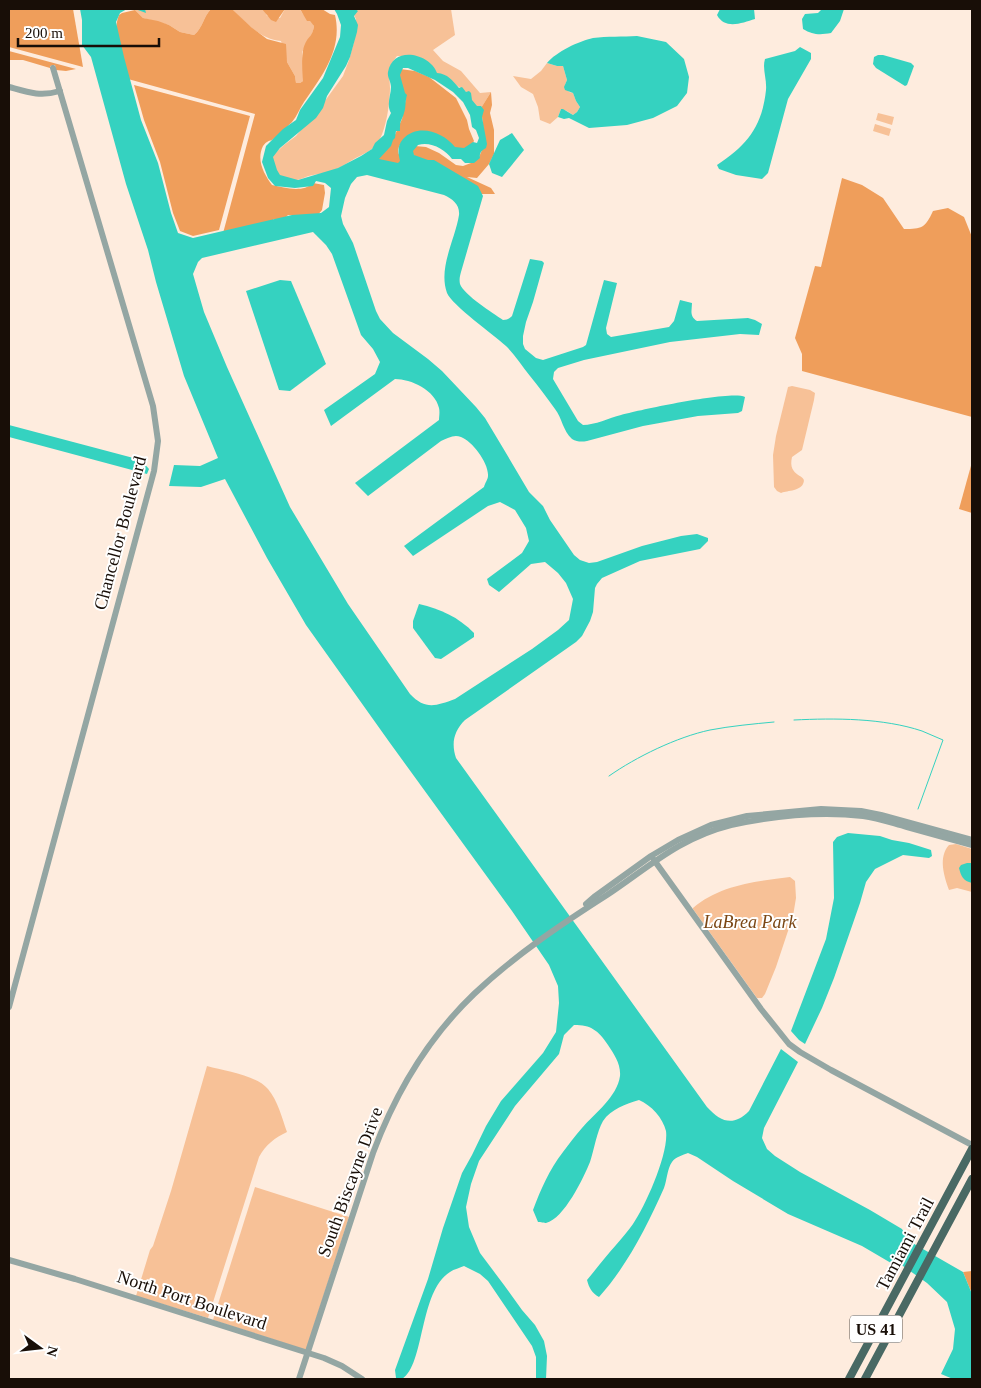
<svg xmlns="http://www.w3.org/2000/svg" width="981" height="1388" viewBox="0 0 981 1388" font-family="Georgia,serif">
<rect width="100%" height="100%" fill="#feecde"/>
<g fill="#f7c197">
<path d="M 141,9 L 211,9 C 203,17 203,28 194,35 L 180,32 L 169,25 L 143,18 L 135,10 Z"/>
<path d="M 232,9 L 264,9 L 267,16 L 280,18 L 285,9 L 300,9 C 304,18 310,18 314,26 L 312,35 L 302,52 L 303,81 L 300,83 L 296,83 L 295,76 L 287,62 L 281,41 C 261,40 245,22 232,9 Z"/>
<path d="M 351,9 L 451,9 L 455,35 L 433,50 L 443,61 L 461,71 L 480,93 L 491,92 L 481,108 L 476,110 L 466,92 L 452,82 L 403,56 L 397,56 C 385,72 390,71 390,88 C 390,103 386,132 377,144 C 372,151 361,155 354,159 C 343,166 333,172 319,174 C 298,176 298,188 276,173 L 272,156 L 284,145 L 296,136 L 322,105 L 343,76 L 349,60 L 354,42 L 356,19 Z"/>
<path d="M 547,63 L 557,66 L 563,66 L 567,80 L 565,85 L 569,92 L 573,93 L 576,101 L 580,107 L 577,112 L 573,115 L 567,111 L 561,109 L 558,117 L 550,124 L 540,120 L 538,107 L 533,94 L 521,87 L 513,76 L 531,79 L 541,71 Z"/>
<path d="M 878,113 L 894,117 L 892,125 L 876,120 Z"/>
<path d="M 875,124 L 891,129 L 889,136 L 873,131 Z"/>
<path d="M 792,386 L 810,390 L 815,393 L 814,400 L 802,450 L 792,457 C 787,478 809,474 803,484 C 800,491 785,491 781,493 L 777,491 L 774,487 L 773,455 L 776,436 L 788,387 Z"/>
<path d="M 956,844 L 972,849 L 972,892 L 957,888 L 949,890 C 944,876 938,857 949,845 Z"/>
<path d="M 790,877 L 795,881 L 796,898 L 793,916 L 776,967 L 765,994 L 762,998 L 757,998 L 693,909 L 693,908 C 719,885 757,881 790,877 Z"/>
<path d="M 207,1066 C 225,1071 256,1075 268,1089 C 278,1101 282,1118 287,1132 C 275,1138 266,1144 259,1157 L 208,1318 L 136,1296 L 150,1250 L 153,1246 L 171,1191 Z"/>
<path d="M 255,1187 L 349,1217 L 306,1350 L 213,1320 Z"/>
</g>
<g fill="#ef9e5b">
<path d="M 9,9 L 73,9 L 83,67 L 9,47 Z"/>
<path d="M 211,9 L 232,9 L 251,27 L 267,39 L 286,44 L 287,62 L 295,76 L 296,83 L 300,83 L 303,81 C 302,72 301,51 305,44 C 309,35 312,38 314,26 L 310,21 L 307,21 L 300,9 L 322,9 L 330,14 L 335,15 C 343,49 322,76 304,102 C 300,108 297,116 292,122 C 289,125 276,138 272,140 C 268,141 266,142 263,146 C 256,160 264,174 272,185 C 285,188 303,193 313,183 L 324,185 L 325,193 L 322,210 L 316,217 L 288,215 C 284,220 280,220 274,219 L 268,225 L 222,237 L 255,114 L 128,79 C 122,59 111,35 119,15 L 122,13 L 135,10 L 143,18 L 158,21 L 169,25 L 180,32 L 194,35 C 203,28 203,17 211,9 Z"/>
<path d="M 262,9 L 285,9 L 276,22 L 271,20 Z"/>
<path d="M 9,51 L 76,69 L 66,71 L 56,70 L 55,65 L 50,66 L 50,68 L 23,60 L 9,60 Z"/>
<path d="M 400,69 L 415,71 L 429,77 L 456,98 L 467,120 L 469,129 L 474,141 L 470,147 L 457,150 L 451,146 L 404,139 C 394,153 399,150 402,164 L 379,164 L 378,155 L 394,137 L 402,119 L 406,98 L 398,81 Z"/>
<path d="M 134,85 L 250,116 L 219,230 L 193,236 L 180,231 L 173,213 L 160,162 L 144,120 Z"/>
<path d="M 491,92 L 492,105 L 490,113 L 494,130 L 494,154 L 489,164 L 477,178 L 467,177 L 491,188 L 495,194 L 480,194 L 419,161 L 411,152 L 415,146 L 426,147 L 439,153 L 456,165 L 463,166 L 471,163 L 479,157 L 485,143 L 481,108 Z"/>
<path d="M 842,178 L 862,185 L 883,198 L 904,229 C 922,229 925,228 933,211 L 948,208 L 964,217 L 972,237 L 972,417 L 802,371 L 802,354 L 795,338 L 815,266 L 821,267 Z"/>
<path d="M 972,462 L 972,513 L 959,509 Z"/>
<path d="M 972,1271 L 972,1294 L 963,1272 Z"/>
</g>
<g fill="#35d2c0" fill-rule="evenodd">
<path d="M 80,9 L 145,9 L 146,13 L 138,10 L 127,9 L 120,13 L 116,22 L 124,57 L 141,120 L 158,163 L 171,213 L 178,233 L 193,238 L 292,215 L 321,213 L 329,207 L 331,188 L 325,183 L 316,181 L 313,186 L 295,188 L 275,186 L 268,178 L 262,162 L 266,146 L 283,129 L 296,120 L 300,110 L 323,78 L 340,37 L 341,25 L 337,14 L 334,9 L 355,9 L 358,11 L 354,16 L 358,25 L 357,32 L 350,57 L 346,66 L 327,96 L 323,108 L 316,118 L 280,148 L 273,157 L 277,170 L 280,175 L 298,180 L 338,168 L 361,156 L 372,149 L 375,143 L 384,135 L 387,121 L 391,113 C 386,105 391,95 391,87 C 391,81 387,77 388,72 C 393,44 431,54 437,73 C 448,74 452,80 459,88 L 462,87 L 466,92 L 469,91 L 471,93 L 472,100 L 477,106 L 481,106 L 484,110 L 482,117 L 487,144 L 486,148 C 482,150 479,153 480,158 L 474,163 L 465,163 L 461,159 L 452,159 C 445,149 430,141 418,145 L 413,151 L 414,155 L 428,160 L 434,160 L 478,186 L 483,196 L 461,272 C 460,276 459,279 460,284 C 464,295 493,313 503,320 C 507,320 509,319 512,316 L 530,259 L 542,261 L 544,263 L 533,302 L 526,322 L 523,336 L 523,344 L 525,349 L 536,358 L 543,360 L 583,347 L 586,345 L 604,280 L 617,283 L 606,328 L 607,334 L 611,337 L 669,327 L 674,321 L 680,300 L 692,303 C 692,310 689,316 697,321 L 748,318 L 755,320 L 762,324 L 759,335 L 740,334 L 670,342 L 584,360 L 558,368 L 554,372 L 553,379 L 578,421 L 583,425 C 595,425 609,418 621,415 C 640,410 731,390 745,397 L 742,411 L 738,413 L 698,416 L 643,426 L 587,441 C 582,442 577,442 572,439 C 563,431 562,418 555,409 C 547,398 539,387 530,376 C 522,366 515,355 506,346 C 494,335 452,305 447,293 C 438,268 455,240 459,215 C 460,205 453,199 444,195 L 367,175 L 357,177 L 351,184 L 345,198 L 341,216 L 343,224 L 353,243 L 376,311 L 380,319 L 393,333 L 428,359 L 442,371 L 476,407 L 485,418 L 503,448 L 529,492 L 543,506 L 550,520 L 574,555 L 580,560 L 589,563 L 597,562 L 642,546 L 681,536 L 697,534 L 708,538 L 708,541 L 700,549 L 640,561 L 602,578 L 597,584 L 595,588 L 593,612 L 590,621 L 582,636 L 576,642 L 465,720 C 454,731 451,743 456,758 L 707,1107 C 721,1122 733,1127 749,1111 L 781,1049 L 798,1062 L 764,1128 L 762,1138 L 767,1149 L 775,1156 L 800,1172 L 870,1210 L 902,1229 L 909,1241 L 963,1272 L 972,1294 L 972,1379 L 953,1379 L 941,1374 L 953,1349 L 955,1329 L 947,1302 L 927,1283 L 903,1266 L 891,1263 L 862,1246 L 788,1214 L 733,1181 L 697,1157 L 688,1153 C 683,1155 675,1157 672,1162 C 667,1169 667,1180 664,1188 C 647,1226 627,1266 599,1297 C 592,1293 589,1288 587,1280 C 597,1268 606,1256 616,1245 C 622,1238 628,1231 633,1224 C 646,1205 669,1153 666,1131 C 663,1118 651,1105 639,1100 C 626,1104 611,1109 603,1121 C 597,1131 594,1150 590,1162 C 584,1177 564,1219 546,1223 C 545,1223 540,1222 538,1222 L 533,1210 C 541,1189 549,1170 563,1152 C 569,1144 575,1136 582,1128 C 595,1113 617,1097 620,1076 C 621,1064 614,1054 608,1045 C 598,1030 591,1025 574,1025 L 564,1035 L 559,1054 L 515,1106 L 479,1161 L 471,1184 L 466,1207 L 469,1227 L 480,1253 L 504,1285 L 522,1310 L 535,1325 L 544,1341 L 547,1356 L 546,1379 L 536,1379 L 536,1357 L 532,1346 L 488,1281 L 480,1274 L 464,1266 C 460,1268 454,1269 450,1272 C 419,1291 425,1365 402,1379 L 396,1378 L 395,1370 L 428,1279 L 443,1228 L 462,1173 L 472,1155 L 486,1126 L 501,1101 L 543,1053 L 556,1032 L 559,1003 L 558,986 L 549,965 L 512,911 L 390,743 L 306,625 L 267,558 L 225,479 L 201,487 L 169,486 L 174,465 L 200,466 L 218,458 L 184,376 L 156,282 L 148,250 L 126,184 L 91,57 L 82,45 L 82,20 ZM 403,68 L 408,68 L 435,80 L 453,92 L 463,102 L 470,115 L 472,127 L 476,130 L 479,138 L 477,143 L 473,142 L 464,148 L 455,147 C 443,132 418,123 403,139 C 397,146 398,153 400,161 L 398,163 L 379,159 L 391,146 L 393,140 L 395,138 L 396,131 L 400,131 C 400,119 401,123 404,113 C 406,108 405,101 407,95 L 405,93 L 400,75 ZM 313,232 L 326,245 L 332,254 L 361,335 L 373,349 L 380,362 L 375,374 L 324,410 L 331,426 L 395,379 C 411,379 435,390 439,408 C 440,412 439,417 439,420 L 355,483 L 368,496 L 441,441 C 448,438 454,434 461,437 C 472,441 489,463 488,476 C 488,479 485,483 484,487 L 404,546 L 413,556 L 488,506 L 500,502 L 515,510 L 526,528 L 529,541 L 522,553 L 487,579 L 489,585 L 499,592 L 531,564 L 545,562 L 558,573 L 566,583 L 573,599 L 569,620 L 558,630 L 532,649 L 455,699 C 436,706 425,710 410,694 L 348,604 L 290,507 L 227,367 L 204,312 L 193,274 L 198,262 L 202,258 Z"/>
<path d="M 720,9 L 754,9 L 755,19 C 742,23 725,30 717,15 Z"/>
<path d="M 822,9 L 844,9 L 840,21 L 831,33 C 820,35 813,35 803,29 L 802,19 L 805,14 L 818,13 Z"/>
<path d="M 637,36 L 666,42 L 684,59 L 689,77 L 687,93 L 677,106 L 653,118 L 627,125 L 589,128 L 569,118 L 564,119 L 558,117 L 561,109 L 563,109 L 573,115 L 577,112 L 580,107 L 576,101 L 573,93 L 565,90 L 564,87 L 567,80 L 563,66 L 557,66 L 547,63 C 556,52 579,41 593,38 C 607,36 623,37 637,36 Z"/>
<path d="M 800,47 L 811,53 L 811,59 L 788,99 L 768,173 L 762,179 L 736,175 L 719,169 L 717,165 C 747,145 762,127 766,90 C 767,79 762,69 765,59 L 795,51 Z"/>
<path d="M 878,55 L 883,55 L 911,63 L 914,66 L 907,85 L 905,86 L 876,68 L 873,64 L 874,57 Z"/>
<path d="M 512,133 L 524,150 L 502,177 L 492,173 L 489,164 L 500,140 Z"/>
<path d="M 280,280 L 291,281 L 326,364 L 290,391 L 279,390 L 246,291 Z"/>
<path d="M 9,425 L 141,460 L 149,469 L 147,474 L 9,437 Z"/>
<path d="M 419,604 C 441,609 458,617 474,633 L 474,637 L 441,659 L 435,658 L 413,628 L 413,621 Z"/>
<path d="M 848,833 L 880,836 L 892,840 L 909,843 L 928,849 L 931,850 L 932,856 L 929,858 L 903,855 L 875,869 L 866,882 L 860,903 L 834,978 L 822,1008 L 805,1044 L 799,1040 L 791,1031 L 826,939 L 834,898 L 833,842 L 837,837 Z"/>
<path d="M 967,863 L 972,863 L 972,883 C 963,881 961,876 959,868 L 961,865 Z"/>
</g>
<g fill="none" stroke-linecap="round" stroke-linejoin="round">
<g stroke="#35d2c0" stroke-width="1">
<path d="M 794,720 C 835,718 883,718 922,731 C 929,734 936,737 943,740 L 918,809"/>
<path d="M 609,776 C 636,757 677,737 710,730 C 731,726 753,724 774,722"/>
</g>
<g stroke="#94a6a3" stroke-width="6">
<path d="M 9,87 C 27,92 40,97 60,91"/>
<path d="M 654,860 L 761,1009 L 789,1044 L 800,1052 L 831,1070 L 972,1145"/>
<path d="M 586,904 L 594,897 L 651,856 L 678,840 L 711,825 L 747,816 L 821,809 L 861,811 L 881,815 L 972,840"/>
<path d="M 9,1007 L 154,471 L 158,441 L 153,406 L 53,68"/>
<path d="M 9,1260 L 75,1279 L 324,1358 L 342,1366 L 362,1379"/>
<path d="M 299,1379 L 373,1153 C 395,1094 428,1038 474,994 C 514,956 560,925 607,895 C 649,867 679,838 731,825 C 773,816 820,811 863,816 C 878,818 892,823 907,827 C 929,833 950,839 972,845"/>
</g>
<g stroke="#496964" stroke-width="8">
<path d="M 849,1379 L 972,1149"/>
<path d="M 865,1379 L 972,1179"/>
</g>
</g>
<g text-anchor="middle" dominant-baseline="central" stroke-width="4" stroke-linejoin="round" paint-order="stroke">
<rect fill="#fff" stroke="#5d5651" stroke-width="1" x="850" y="1315.5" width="52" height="27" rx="4"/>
<g font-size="16" font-weight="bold" fill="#180e07">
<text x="876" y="1329">US 41</text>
</g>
<g font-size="18" fill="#180e07" stroke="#fff">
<text transform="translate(120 533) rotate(-75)">Chancellor Boulevard</text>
<text transform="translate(350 1182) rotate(-70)">South Biscayne Drive</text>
<text transform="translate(905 1244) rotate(-62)">Tamiami Trail</text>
<text transform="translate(192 1300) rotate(18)">North Port Boulevard</text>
</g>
<g font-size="18" font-style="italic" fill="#7b4715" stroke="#fff">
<text x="750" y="922">LaBrea Park</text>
</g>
</g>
<rect width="981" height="1388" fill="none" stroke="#180e07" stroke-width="20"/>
<g transform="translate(40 1348) rotate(105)" stroke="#ffffff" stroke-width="4" paint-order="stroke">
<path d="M0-4L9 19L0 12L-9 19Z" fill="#180e07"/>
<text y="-8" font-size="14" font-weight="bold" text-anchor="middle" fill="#180e07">N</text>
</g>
<path d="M18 38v8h141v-8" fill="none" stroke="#180e07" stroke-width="2.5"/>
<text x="25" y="38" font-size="15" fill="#180e07" stroke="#ffffff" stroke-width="4" paint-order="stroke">200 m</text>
</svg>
